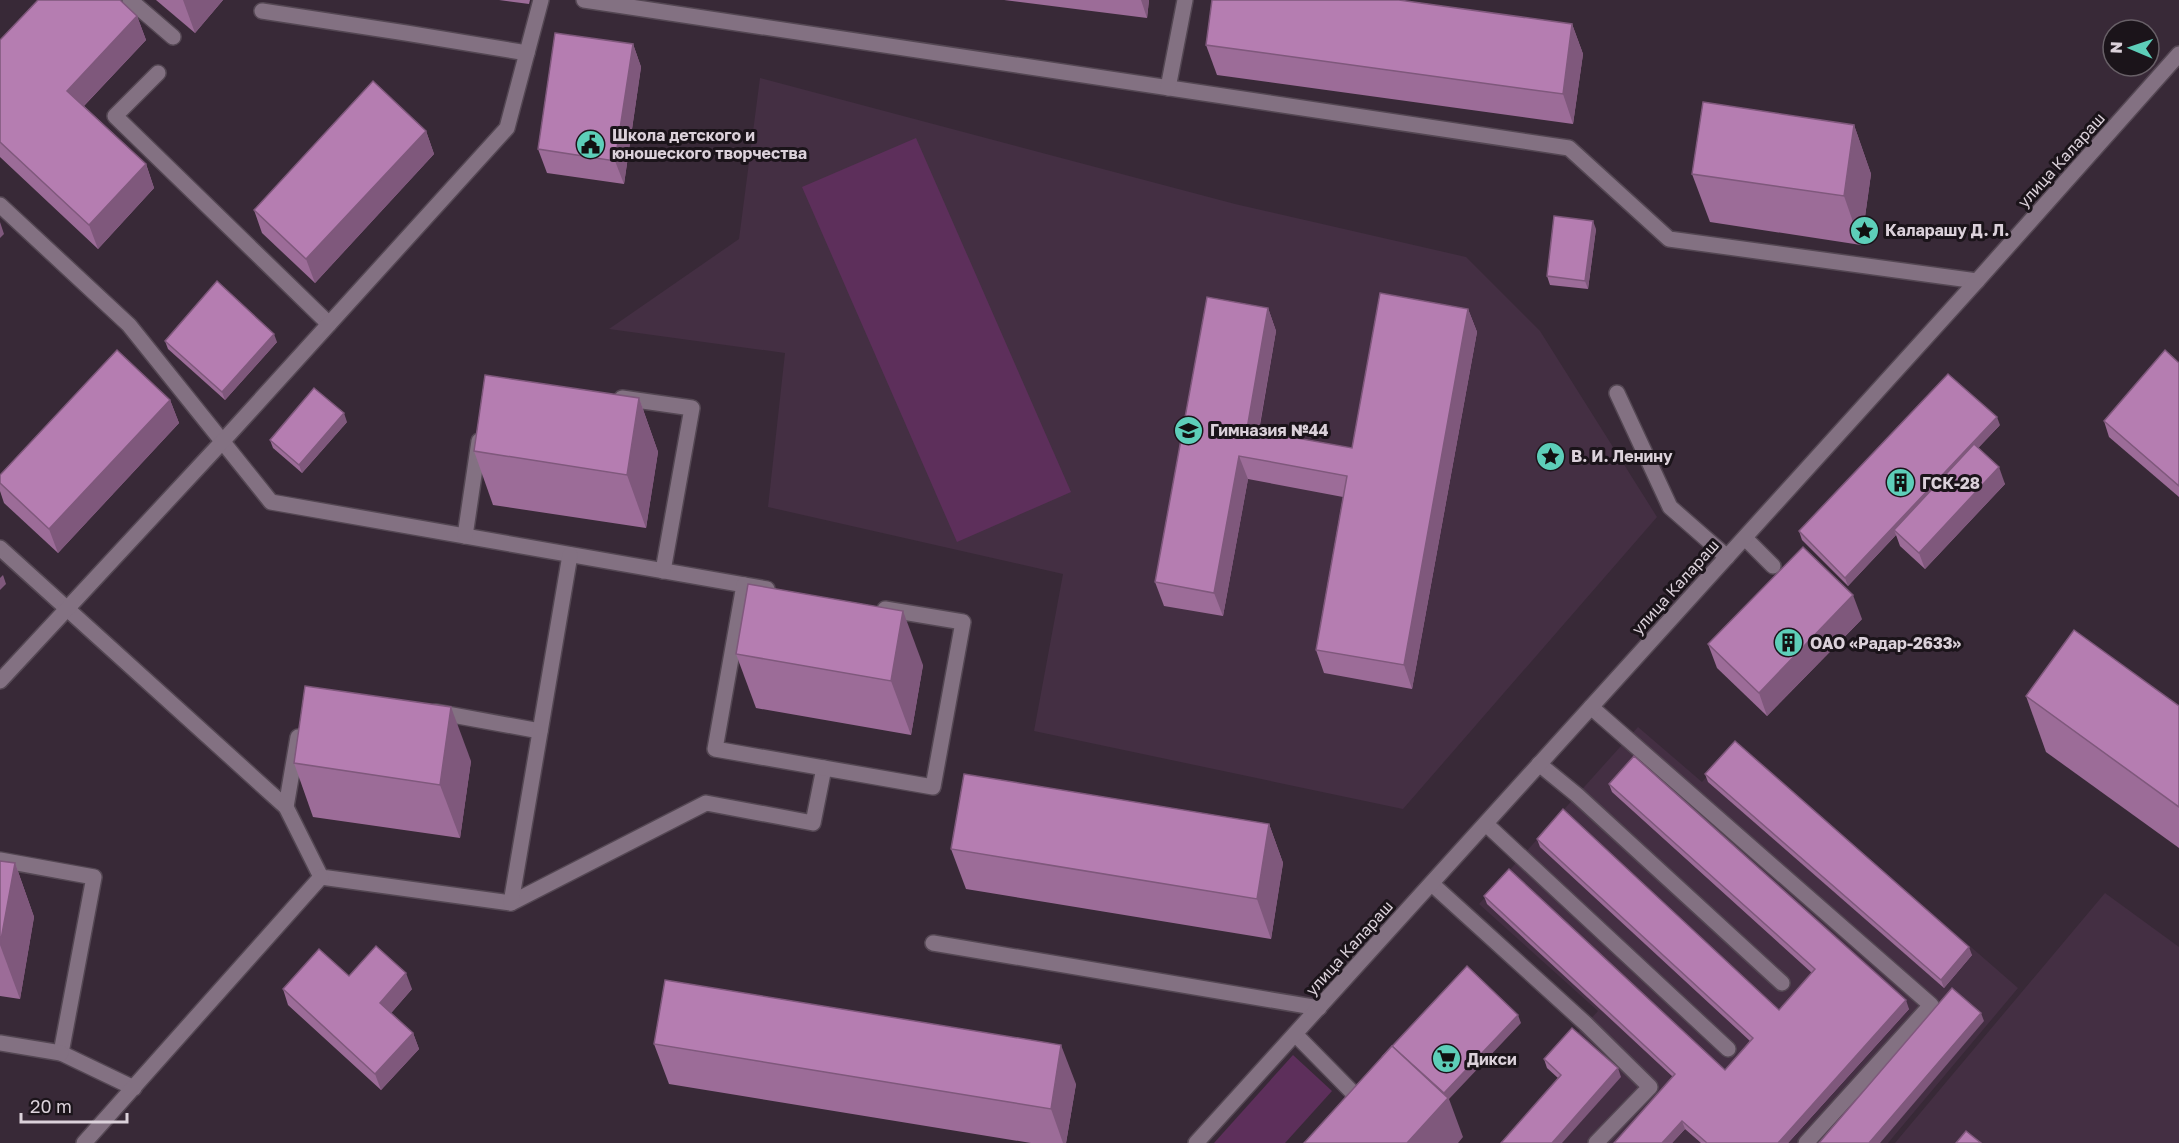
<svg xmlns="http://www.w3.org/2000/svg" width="2179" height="1143" viewBox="0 0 2179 1143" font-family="'Golos Text',sans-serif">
<rect width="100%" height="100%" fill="#382937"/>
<g fill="#442f43">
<path d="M 760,78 L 1235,204 L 1466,257 L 1540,331 L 1657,517 L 1403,809 L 1034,731 L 1063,574 L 768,507 L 785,353 L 609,329 L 739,239 Z"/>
<path d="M 1638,727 L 1702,782 L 1737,743 L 2018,988 L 1888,1143 L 1511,1143 L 1564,1083 L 1575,1036 L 1598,1011 L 1479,904 Z"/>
<path d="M 2105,893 L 2179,947 L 2179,1143 L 1895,1143 Z"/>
</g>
<g fill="#5d2f5b">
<path d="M 916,138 L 1071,492 L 957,542 L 802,187 Z"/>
<path d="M 1293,1055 L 1332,1091 L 1285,1143 L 1214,1143 Z"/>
</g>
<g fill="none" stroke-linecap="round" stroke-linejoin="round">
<defs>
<g id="lane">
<path d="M 130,0 L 173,37"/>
<path d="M 584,0 L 1569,148 L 1669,239 L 1977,281"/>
<path d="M 262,11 L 406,33 L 527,53"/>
<path d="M 158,73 L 115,116 L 329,324"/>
<path d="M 1168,88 L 1185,0"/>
<path d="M 0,205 L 129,325 L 271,502 L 767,589"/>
<path d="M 1617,393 L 1670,507 L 1727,557"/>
<path d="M 622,398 L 692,408 L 663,571"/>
<path d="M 465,536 L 479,441"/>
<path d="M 1745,538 L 1773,566"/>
<path d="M 0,548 L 286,807 L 321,877 L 511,903 L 706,803 L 813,823 L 824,768"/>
<path d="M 744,585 L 715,749 L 933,787 L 963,622 L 885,609"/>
<path d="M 0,681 L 222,442 L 507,128 L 541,0"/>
<path d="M 1591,707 L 1931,1005 L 1806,1143"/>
<path d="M 436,712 L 540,731"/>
<path d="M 1539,764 L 1577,795 L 1782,983"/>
<path d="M 286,807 L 298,737"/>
<path d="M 1486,824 L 1728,1049"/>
<path d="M 0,860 L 94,877 L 61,1053 L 134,1088"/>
<path d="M 1432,884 L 1586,1024 L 1650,1087 L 1596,1143"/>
<path d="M 511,903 L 570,555"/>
<path d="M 933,943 L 1319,1008"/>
<path d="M 1295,1034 L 1357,1097 L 1349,1106"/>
<path d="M 0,1043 L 61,1053"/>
<path d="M 84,1143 L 321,877"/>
</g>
<path id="street" d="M 1196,1143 L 1977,281 L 2179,54"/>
</defs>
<use href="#lane" stroke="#544753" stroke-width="18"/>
<use href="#street" stroke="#544753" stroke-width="18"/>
<use href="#lane" stroke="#837182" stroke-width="15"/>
<use href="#street" stroke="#837182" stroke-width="15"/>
</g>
<g fill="#9c6c98">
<path d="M 156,0 L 223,0 L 195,33 Z"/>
<path d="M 499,0 L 530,0 L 529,4 Z"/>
<path d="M 1004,0 L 1149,0 L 1147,18 Z"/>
<path d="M 137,16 L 146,40 L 84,106 L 146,164 L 154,188 L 98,249 L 0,157 L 0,40 Z"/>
<path d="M 1572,24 L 1583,54 L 1573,124 L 1217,75 L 1206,45 Z"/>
<path d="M 633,44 L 641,67 L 624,184 L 547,173 L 538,149 Z"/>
<path d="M 1854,125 L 1871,174 L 1861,245 L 1710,222 L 1692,174 Z"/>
<path d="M 426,131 L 434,154 L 315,283 L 262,233 L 254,210 Z"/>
<path d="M 1596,229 L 1588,289 L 1550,285 L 1547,276 Z"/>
<path d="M 1268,308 L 1276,331 L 1259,431 L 1352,448 L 1468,309 L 1477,332 L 1412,689 L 1324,673 L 1316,650 L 1343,497 L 1248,479 L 1223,616 L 1164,606 L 1155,582 Z"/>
<path d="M 165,341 L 277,342 L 225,400 L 168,349 Z"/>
<path d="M 2179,363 L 2179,497 L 2109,437 L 2104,421 Z"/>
<path d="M 639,398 L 658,452 L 646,528 L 493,505 L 474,451 Z"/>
<path d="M 170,400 L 179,423 L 58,553 L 4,503 L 0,491 L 0,475 Z"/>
<path d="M 347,422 L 302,473 L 273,448 L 270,440 Z"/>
<path d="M 2000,425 L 1978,448 L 2005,484 L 1925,569 L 1900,546 L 1896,535 L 1848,586 L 1802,540 L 1799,531 Z"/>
<path d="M 1862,619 L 1767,716 L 1717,668 L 1708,644 Z"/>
<path d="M 736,654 L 923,665 L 911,735 L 756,708 Z"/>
<path d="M 2026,696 L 2179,706 L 2179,848 L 2046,752 Z"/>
<path d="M 471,761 L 460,838 L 313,817 L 294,763 Z"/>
<path d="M 1705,774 L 1972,955 L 1944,988 L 1708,782 Z"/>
<path d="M 1609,784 L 1909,1009 L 1788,1143 L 1701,1143 L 1685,1129 L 1672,1143 L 1673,1077 L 1487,904 L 1484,896 L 1725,1070 L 1750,1041 L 1540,847 L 1537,839 L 1779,1010 L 1812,973 L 1612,792 Z"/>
<path d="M 1269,824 L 1283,863 L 1271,939 L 966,889 L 951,849 Z"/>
<path d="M 0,861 L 15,863 L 34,917 L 20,999 L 0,996 Z"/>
<path d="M 349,976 L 412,989 L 391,1013 L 413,1033 L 419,1049 L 381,1090 L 288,1005 L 283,989 Z"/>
<path d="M 654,1044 L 1076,1084 L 1066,1143 L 1031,1143 L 669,1084 Z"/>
<path d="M 1544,1059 L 1621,1077 L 1558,1078 L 1547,1068 Z"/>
</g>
<g fill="#7f587c">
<path d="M 183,0 L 223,0 L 195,33 Z"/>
<path d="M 1141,0 L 1149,0 L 1147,18 Z"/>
<path d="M 137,16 L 146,40 L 76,114 L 67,91 Z"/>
<path d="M 1572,24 L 1583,54 L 1573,124 L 1563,94 Z"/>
<path d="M 633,44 L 641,67 L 624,184 L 615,161 Z"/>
<path d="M 1854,125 L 1871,174 L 1861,245 L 1844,196 Z"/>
<path d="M 426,131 L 434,154 L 315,283 L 306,259 Z"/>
<path d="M 146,164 L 154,188 L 98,249 L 89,225 Z"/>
<path d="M 1593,221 L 1596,229 L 1588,289 L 1585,281 Z"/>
<path d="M 0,222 L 4,234 L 0,238 Z"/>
<path d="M 1268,308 L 1276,331 L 1255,452 L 1247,429 Z"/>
<path d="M 1468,309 L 1477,332 L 1412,689 L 1404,665 Z"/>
<path d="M 274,334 L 277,342 L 225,400 L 222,392 Z"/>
<path d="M 639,398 L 658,452 L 646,528 L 627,475 Z"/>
<path d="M 170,400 L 179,423 L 58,553 L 49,529 Z"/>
<path d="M 344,413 L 347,422 L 302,473 L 299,465 Z"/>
<path d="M 1997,417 L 2000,425 L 1898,533 L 1894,530 L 1896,535 L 1848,586 L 1845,578 Z"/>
<path d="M 1239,456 L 1248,479 L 1223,616 L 1214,593 Z"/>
<path d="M 1999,467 L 2005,484 L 1925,569 L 1919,553 Z"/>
<path d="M 3,575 L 6,584 L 0,590 L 0,578 Z"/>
<path d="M 1853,595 L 1862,619 L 1767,716 L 1759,693 Z"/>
<path d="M 903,611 L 923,665 L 911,735 L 891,681 Z"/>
<path d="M 451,707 L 471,761 L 460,838 L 440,785 Z"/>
<path d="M 1269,824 L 1283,863 L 1271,939 L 1257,899 Z"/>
<path d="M 15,863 L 34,917 L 20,999 L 0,945 Z"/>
<path d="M 1969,947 L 1972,955 L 1944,988 L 1941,980 Z"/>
<path d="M 406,973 L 412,989 L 386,1019 L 380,1003 Z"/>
<path d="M 1906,1000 L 1909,1009 L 1788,1143 L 1778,1143 Z"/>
<path d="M 1981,1013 L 1984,1021 L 1880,1143 L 1869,1143 Z"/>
<path d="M 1518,1015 L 1521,1023 L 1449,1099 L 1463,1137 L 1458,1143 L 1407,1143 L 1434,1104 Z"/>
<path d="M 413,1033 L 419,1049 L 381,1090 L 375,1074 Z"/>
<path d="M 1061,1045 L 1076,1084 L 1066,1143 L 1063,1143 L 1051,1109 Z"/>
<path d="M 1618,1068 L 1621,1077 L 1562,1143 L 1552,1143 Z"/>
<path d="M 1682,1121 L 1685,1129 L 1672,1143 L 1662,1143 Z"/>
</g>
<g fill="#b57db1" stroke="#7f587c" stroke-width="1.5">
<path d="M 38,0 L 120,0 L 137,16 L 67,91 L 146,164 L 89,225 L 0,142 L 0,40 Z"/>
<path d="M 1212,0 L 1399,0 L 1572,24 L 1563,94 L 1206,45 Z"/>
<path d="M 555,33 L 633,44 L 615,161 L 538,149 Z"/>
<path d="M 373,81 L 426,131 L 306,259 L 254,210 Z"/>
<path d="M 1703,102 L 1854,125 L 1844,196 L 1692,174 Z"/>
<path d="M 1554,216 L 1593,221 L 1585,281 L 1547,276 Z"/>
<path d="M 217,281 L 274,334 L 222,392 L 165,341 Z"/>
<path d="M 1380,293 L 1468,309 L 1404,665 L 1316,650 L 1347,476 L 1239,456 L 1214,593 L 1155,582 L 1207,297 L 1268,308 L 1247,429 L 1352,448 Z"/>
<path d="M 117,350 L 170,400 L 49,529 L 0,483 L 0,475 Z"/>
<path d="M 2165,350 L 2179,363 L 2179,486 L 2104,421 Z"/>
<path d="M 1948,374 L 1997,417 L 1845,578 L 1799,531 Z"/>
<path d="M 485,375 L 639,398 L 627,475 L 474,451 Z"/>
<path d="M 314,388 L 344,413 L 299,465 L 270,440 Z"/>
<path d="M 1974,444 L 1999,467 L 1919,553 L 1894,530 Z"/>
<path d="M 1803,547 L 1853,595 L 1759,693 L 1708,644 Z"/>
<path d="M 748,584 L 903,611 L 891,681 L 736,654 Z"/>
<path d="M 2074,630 L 2179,706 L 2179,807 L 2026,696 Z"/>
<path d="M 305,686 L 451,707 L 440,785 L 294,763 Z"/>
<path d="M 1735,741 L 1969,947 L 1941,980 L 1705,774 Z"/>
<path d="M 1634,756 L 1906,1000 L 1778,1143 L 1707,1143 L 1682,1121 L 1662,1143 L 1614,1143 L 1675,1074 L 1484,896 L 1509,869 L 1725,1070 L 1753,1038 L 1537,839 L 1563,809 L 1779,1010 L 1815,969 L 1609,784 Z"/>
<path d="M 964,774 L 1269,824 L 1257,899 L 951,849 Z"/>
<path d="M 0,861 L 15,863 L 0,945 Z"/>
<path d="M 376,946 L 406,973 L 380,1003 L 413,1033 L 375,1074 L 283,989 L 319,949 L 349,976 Z"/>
<path d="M 1467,966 L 1518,1015 L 1444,1093 L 1392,1046 L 1382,1057 Z"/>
<path d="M 665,980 L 1061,1045 L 1051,1109 L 654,1044 Z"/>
<path d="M 1952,988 L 1981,1013 L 1869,1143 L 1819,1143 Z"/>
<path d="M 1572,1028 L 1618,1068 L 1552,1143 L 1501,1143 L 1561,1075 L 1544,1059 Z"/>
<path d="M 1392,1046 L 1448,1098 L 1407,1143 L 1304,1143 Z"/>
<path d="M 1966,1131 L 1981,1143 L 1956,1143 Z"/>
</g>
<defs>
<symbol id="civic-disc" viewBox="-11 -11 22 22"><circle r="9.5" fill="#5dceb9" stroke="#1b141a"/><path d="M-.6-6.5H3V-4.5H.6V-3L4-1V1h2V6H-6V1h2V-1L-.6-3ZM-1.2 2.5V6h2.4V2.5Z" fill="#111"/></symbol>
<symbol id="sight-disc" viewBox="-11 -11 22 22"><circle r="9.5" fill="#5dceb9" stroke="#1b141a"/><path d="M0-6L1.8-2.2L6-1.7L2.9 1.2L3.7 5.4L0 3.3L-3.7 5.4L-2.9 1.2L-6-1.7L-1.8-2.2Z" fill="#111"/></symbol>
<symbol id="school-disc" viewBox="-11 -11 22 22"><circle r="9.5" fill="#5dceb9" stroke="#1b141a"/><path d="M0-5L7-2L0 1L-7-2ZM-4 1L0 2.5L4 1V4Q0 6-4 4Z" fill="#111"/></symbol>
<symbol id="building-disc" viewBox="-11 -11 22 22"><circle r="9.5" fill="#5dceb9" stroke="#1b141a"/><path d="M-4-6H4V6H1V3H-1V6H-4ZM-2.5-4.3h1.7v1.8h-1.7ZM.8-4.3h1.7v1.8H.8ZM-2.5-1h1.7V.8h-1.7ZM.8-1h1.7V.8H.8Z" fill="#111"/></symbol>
<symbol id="supermarket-disc" viewBox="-11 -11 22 22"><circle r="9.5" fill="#5dceb9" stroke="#1b141a"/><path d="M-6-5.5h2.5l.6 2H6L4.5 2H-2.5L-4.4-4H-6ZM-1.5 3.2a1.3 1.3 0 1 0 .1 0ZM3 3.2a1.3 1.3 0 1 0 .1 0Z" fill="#111"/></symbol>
</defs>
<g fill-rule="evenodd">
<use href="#civic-disc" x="574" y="128" width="33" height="33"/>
<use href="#sight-disc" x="1848" y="214" width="33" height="33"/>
<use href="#school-disc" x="1172" y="414" width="33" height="33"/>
<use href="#sight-disc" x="1534" y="440" width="33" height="33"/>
<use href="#building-disc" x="1884" y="466" width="33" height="33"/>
<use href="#building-disc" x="1772" y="626" width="33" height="33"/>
<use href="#supermarket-disc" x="1430" y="1042" width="33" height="33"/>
</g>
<g text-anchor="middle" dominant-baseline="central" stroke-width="6" stroke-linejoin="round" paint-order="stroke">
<g font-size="16" font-weight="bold" fill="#dbd1da" stroke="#1b141a" text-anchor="start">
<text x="612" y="135">Школа детского и<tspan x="612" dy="18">юношеского творчества</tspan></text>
<text x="1885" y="230">Каларашу Д. Л.</text>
<text x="1210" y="430">Гимназия №44</text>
<text x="1571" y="456">В. И. Ленину</text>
<text x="1922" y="483">ГСК-28</text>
<text x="1810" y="643">ОАО «Радар-2633»</text>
<text x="1467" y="1059">Дикси</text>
</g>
<g font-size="16" fill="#dbd1da" stroke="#1b141a">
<text transform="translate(2061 160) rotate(-48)">улица Калараш</text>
<text transform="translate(1675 587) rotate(-48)">улица Калараш</text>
<text transform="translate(1349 948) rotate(-48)">улица Калараш</text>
</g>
</g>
<g transform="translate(2131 48) rotate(272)"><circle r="28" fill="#1b141a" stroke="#686067" stroke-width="1.5"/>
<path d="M0-4.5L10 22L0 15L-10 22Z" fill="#5dceb9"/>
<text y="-9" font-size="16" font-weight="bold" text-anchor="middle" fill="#dbd1da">N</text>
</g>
<path d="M21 1113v9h106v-9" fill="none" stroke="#dbd1da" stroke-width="3"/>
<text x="30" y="1113" font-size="18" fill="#dbd1da" stroke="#1b141a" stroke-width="4.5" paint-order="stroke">20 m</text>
</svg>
